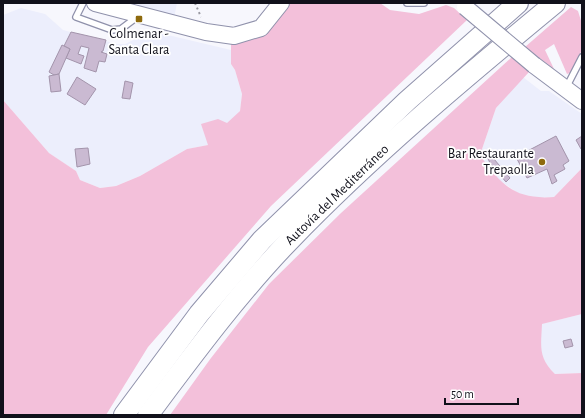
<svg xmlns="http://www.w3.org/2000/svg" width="585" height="418" viewBox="0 0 585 418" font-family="'Alegreya Sans',sans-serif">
<rect width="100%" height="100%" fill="#f7f7fd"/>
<g fill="#eceefc">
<path d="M 137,3 L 177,3 L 174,18 L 139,7 Z"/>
<path d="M 21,8 L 45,14 L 63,30 L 117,44 L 125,44 L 151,31 L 231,50 L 231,64 L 235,70 L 242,94 L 240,111 L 208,145 L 187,149 L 140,176 L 116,186 L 100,188 L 80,180 L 76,171 L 49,153 L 3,100 L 3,15 Z"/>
<path d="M 523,77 L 541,91 L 549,91 L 582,114 L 582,168 L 554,197 L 540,198 L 521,195 L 496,178 L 480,155 L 496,108 Z"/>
<path d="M 582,314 L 582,373 L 555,374 L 546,365 L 540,352 L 541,324 Z"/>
</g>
<g fill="#f3c0da">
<path d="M 289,3 L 380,3 L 390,10 L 419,14 L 446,5 L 454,8 L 467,20 L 271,206 L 148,347 L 106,415 L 3,415 L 3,100 L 49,153 L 76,171 L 80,180 L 100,188 L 116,186 L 140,176 L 187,149 L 208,145 L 201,124 L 218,119 L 227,123 L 240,111 L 242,94 L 235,70 L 231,64 L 231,43 C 263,38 269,26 289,3 Z"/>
<path d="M 571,7 L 578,11 L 582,24 L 582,50 L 570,73 L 567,74 L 554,44 L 545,50 L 554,69 L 525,47 Z"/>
<path d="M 512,57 L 529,72 L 496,108 L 480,155 C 501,185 515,200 554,197 L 582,168 L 582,314 L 542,324 C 541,347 538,357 555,374 L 582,373 L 582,415 L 170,415 L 211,358 L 269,284 L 341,213 Z"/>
</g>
<g fill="#cabad2" stroke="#a394ab">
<path d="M 71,32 L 106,40 L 103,51 L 101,52 L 107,54 L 105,62 L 99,61 L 96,72 L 84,68 L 89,48 L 81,46 L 78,54 L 84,56 L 81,64 L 66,58 L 70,49 L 64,46 Z"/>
<path d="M 62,45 L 70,49 L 59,74 L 54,75 L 49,72 Z"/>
<path d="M 59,74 L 61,91 L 51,92 L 49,76 Z"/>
<path d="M 77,77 L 96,89 L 85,105 L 67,94 Z"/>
<path d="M 125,81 L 133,83 L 130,99 L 122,98 Z"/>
<path d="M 556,136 L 569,161 L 563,165 L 565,169 L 554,175 L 557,181 L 552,184 L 547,169 L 527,178 L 516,157 Z"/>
<path d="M 582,136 L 582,148 L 581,149 L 576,140 Z"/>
<path d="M 88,148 L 90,164 L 77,167 L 75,149 Z"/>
<path d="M 490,149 L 494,159 L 510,178 L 506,182 L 490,163 L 485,152 Z"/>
<path d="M 571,339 L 573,346 L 565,348 L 563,341 Z"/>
</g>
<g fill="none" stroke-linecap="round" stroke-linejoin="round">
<defs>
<g id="lane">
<path d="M 83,3 L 76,17 L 112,30 L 121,29 L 137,17"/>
<path d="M 407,3 L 424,3"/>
<path d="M 566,88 L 582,57"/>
</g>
<g id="secondary">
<path d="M 95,3 L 206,32 L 234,36 L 261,28 L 281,3"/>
<path d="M 534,65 L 582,101"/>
</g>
<g id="highway">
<path d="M 124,415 L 199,314 L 262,240 L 407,101 L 518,3"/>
<path d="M 148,415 C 193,355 237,295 289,241 C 372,155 463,79 555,3"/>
</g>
</defs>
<use href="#lane" stroke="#8f91ab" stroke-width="8"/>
<use href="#secondary" stroke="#8f91ab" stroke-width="18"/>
<use href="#highway" stroke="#8f91ab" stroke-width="22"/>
<path stroke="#9a9aa2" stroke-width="2" stroke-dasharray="2 3" stroke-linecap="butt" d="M 195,3 L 201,17"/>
<use href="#lane" stroke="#fff" stroke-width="5.5"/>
<use href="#secondary" stroke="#fff" stroke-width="16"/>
<use href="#highway" stroke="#fff" stroke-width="20"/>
<defs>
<path id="secondary-bridge" d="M 465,7 L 534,65"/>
</defs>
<use href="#secondary-bridge" stroke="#8f91ab" stroke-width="18" stroke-linecap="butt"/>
<use href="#secondary-bridge" stroke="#fff" stroke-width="16"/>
</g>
<g fill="#8e6a0d" stroke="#fff" stroke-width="1.5">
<rect x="135" y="15" width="8" height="8" rx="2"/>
<circle cx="542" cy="162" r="4"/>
</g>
<g text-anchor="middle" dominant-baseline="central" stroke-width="3.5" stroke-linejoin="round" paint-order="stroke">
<g font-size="14" fill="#11111b" stroke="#fff">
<text x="139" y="34">Colmenar -<tspan x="139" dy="16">Santa Clara</tspan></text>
<text x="534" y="154" text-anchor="end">Bar Restaurante<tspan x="534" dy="16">Trepaolla</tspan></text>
</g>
<g font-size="14" fill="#11111b" stroke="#fff">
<text transform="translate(337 195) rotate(-44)">Autovía del Mediterráneo</text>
</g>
</g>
<rect width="585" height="418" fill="none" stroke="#11111b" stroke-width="8"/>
<path d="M445 398v6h73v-6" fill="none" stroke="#11111b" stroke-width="2"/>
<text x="451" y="398" font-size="12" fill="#11111b" stroke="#ffffff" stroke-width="3" paint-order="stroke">50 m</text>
</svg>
